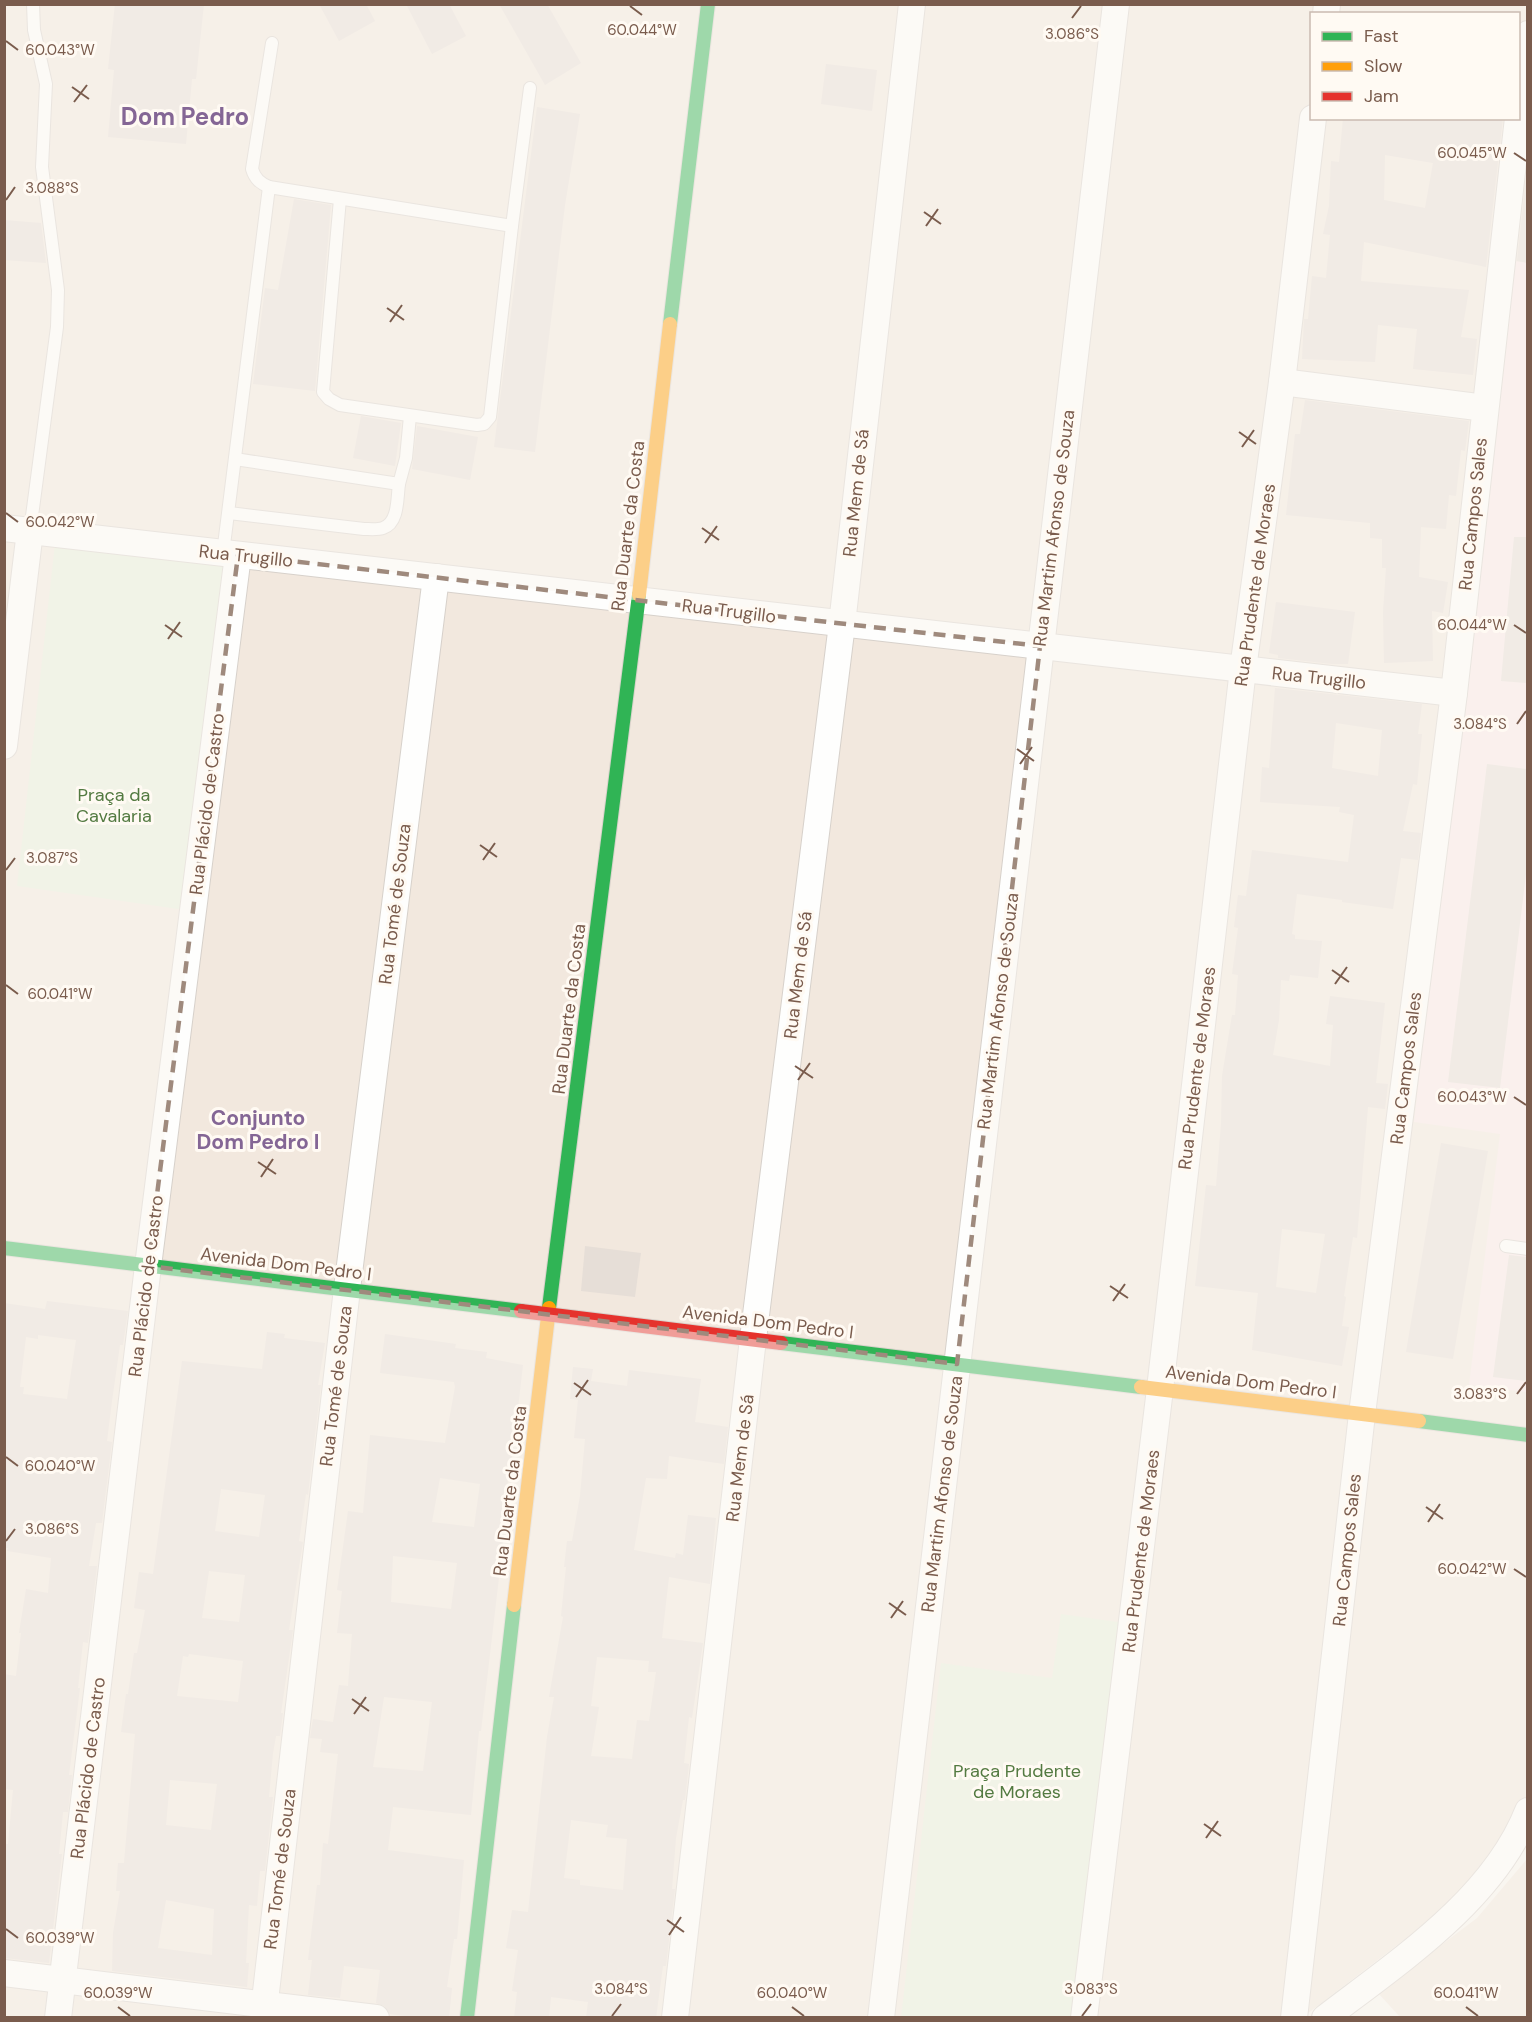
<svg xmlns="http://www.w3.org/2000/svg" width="1532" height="2022" viewBox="0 0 1532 2022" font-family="'DM Sans',sans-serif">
<rect width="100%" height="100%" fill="#f9f5f0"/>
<g fill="#f2e8de" fill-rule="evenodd">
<path d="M 5,5 L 1527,5 L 1528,1792 L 1516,1832 L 1459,1898 L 1303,2017 L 5,2018 ZM 1312,14 L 1518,14 L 1518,118 L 1312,118 Z"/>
<path d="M 1527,1859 L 1527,2017 L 1400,2017 L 1378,1993 L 1477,1918 Z"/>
</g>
<path fill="#fae9e9" d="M 1513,261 L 1527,262 L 1527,1392 L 1469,1385 L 1500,1134 L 1414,1122 Z"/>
<g fill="#e7f0db">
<path d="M 55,543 L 224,560 L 192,911 L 17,886 Z"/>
<path d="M 1061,1614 L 1125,1623 L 1079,2017 L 901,2018 L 941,1663 L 1052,1678 Z"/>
</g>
<g fill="#e6ded7" fill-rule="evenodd">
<path d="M 115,4 L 204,4 L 196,79 L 192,79 L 186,144 L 108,137 L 114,70 L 108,69 Z"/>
<path d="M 319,4 L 366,4 L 375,21 L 339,41 Z"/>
<path d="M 406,4 L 449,4 L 466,36 L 432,54 Z"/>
<path d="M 499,4 L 547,4 L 581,63 L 545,85 Z"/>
<path d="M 826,64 L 877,70 L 872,111 L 821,104 Z"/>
<path d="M 537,107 L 580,114 L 565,205 L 535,452 L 494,447 Z"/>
<path d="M 1343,118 L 1503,118 L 1486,267 L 1364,242 L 1361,281 L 1469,290 L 1461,337 L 1477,339 L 1473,375 L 1413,369 L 1417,329 L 1378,325 L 1375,362 L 1302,359 L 1304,319 L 1308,319 L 1312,276 L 1326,278 L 1330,235 L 1323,234 L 1329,206 L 1331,161 L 1339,162 ZM 1385,155 L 1433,163 L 1425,208 L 1384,200 Z"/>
<path d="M 1527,168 L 1527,263 L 1517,261 Z"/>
<path d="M 294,199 L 331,205 L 315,391 L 253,384 L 265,288 L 278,290 Z"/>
<path d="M 4,220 L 41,223 L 46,263 L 4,260 Z"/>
<path d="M 1305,400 L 1469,421 L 1465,451 L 1461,450 L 1456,496 L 1449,495 L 1446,529 L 1421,527 L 1419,577 L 1448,582 L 1443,613 L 1432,611 L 1433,661 L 1384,663 L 1383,612 L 1386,568 L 1382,568 L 1382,539 L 1370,538 L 1370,523 L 1286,515 L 1295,434 L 1300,434 Z"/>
<path d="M 361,416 L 401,423 L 395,466 L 353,458 Z"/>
<path d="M 417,426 L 478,437 L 470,480 L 412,469 Z"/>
<path d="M 1514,537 L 1527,537 L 1527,683 L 1501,681 Z"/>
<path d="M 1276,602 L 1355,612 L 1348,664 L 1332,664 L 1278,658 L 1278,655 L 1269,653 Z"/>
<path d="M 1275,688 L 1422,704 L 1418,734 L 1422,734 L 1417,785 L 1413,784 L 1403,831 L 1421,833 L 1418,860 L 1401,858 L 1393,909 L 1342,902 L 1342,900 L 1297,894 L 1292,934 L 1295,935 L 1295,939 L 1322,941 L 1318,978 L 1290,975 L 1289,981 L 1281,980 L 1279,1020 L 1273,1055 L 1330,1066 L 1333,1025 L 1326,1024 L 1330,996 L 1385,1003 L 1376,1083 L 1388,1084 L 1385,1109 L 1368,1107 L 1357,1238 L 1353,1237 L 1344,1296 L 1346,1297 L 1342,1326 L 1349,1327 L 1342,1366 L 1252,1350 L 1258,1293 L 1195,1286 L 1206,1185 L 1216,1186 L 1221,1124 L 1222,1076 L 1232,1015 L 1235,1015 L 1238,975 L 1232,974 L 1238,928 L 1234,927 L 1238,895 L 1246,896 L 1252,850 L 1348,862 L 1354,815 L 1339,812 L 1340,807 L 1260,802 L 1262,767 L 1269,768 ZM 1336,723 L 1382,730 L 1378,776 L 1332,768 ZM 1282,1229 L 1325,1234 L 1316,1293 L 1276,1287 Z"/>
<path d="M 1487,764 L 1527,769 L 1527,866 L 1500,1088 L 1448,1082 Z"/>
<path d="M 1441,1143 L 1488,1151 L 1453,1359 L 1406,1352 Z"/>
<path d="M 585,1246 L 641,1253 L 635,1297 L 581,1291 Z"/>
<path d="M 1509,1255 L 1527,1257 L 1527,1381 L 1493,1377 Z"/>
<path d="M 47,1301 L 128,1311 L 123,1345 L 120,1345 L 112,1401 L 107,1441 L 112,1442 L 102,1523 L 96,1523 L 89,1566 L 97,1566 L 88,1643 L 83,1642 L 78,1688 L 80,1688 L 69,1775 L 72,1775 L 68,1812 L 63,1812 L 59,1854 L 62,1854 L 49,1963 L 4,1958 L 4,1844 L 8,1844 L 13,1790 L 4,1789 L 4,1674 L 16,1676 L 21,1633 L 19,1633 L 26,1589 L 48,1593 L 51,1558 L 7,1551 L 8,1548 L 4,1548 L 4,1303 L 45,1309 ZM 38,1335 L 76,1340 L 67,1399 L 23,1394 L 24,1387 L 20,1387 L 26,1337 L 38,1339 Z"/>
<path d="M 267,1332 L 285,1334 L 284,1338 L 325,1343 L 318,1385 L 321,1385 L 308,1495 L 306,1494 L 299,1541 L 303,1542 L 289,1630 L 293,1630 L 281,1713 L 283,1713 L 280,1736 L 276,1736 L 273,1753 L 269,1797 L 273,1797 L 265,1871 L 260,1871 L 257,1906 L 249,1905 L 246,1963 L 249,1963 L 247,1987 L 112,1971 L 113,1933 L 120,1891 L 116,1891 L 118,1863 L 124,1863 L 135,1734 L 121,1732 L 126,1694 L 128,1694 L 134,1653 L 137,1653 L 145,1610 L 134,1608 L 139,1572 L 153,1574 L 182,1361 L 262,1369 ZM 221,1489 L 265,1495 L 259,1537 L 215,1531 ZM 209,1571 L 245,1575 L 239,1622 L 202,1618 ZM 189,1654 L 243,1661 L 238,1702 L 177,1696 L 183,1656 L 188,1657 ZM 170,1780 L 217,1784 L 211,1830 L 166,1825 ZM 166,1900 L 214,1909 L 212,1955 L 158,1948 Z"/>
<path d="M 385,1334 L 456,1344 L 455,1348 L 487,1352 L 486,1358 L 523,1365 L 514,1443 L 506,1492 L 509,1492 L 481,1731 L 479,1731 L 471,1815 L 393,1807 L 388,1850 L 464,1860 L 457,1939 L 454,1939 L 447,1987 L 452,1988 L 449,2018 L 419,2018 L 390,2014 L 384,2006 L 376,2003 L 380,1970 L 344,1966 L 340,1998 L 308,1995 L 312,1960 L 308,1960 L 313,1919 L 317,1885 L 320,1885 L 323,1843 L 328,1844 L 338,1754 L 320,1752 L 322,1739 L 310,1738 L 313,1719 L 333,1722 L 339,1685 L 348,1686 L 352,1634 L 337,1633 L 342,1591 L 337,1590 L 348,1511 L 363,1513 L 370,1435 L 445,1443 L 455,1387 L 454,1382 L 380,1373 ZM 440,1478 L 480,1484 L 474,1527 L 432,1522 ZM 393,1556 L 457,1563 L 451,1609 L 391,1602 ZM 384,1697 L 432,1702 L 423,1771 L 373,1767 Z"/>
<path d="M 573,1367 L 593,1369 L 591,1381 L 627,1386 L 629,1370 L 701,1379 L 695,1422 L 728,1427 L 724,1464 L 669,1456 L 667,1479 L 646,1478 L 634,1550 L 675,1558 L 676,1553 L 683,1555 L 688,1515 L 716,1518 L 710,1584 L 669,1577 L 662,1638 L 703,1643 L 692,1718 L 689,1717 L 684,1763 L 689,1764 L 685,1800 L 683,1800 L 676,1838 L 672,1889 L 675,1889 L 666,1966 L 663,1966 L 656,2018 L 586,2018 L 588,2002 L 551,1997 L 549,2018 L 514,2018 L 517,1992 L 512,1991 L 518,1950 L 506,1948 L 512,1910 L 528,1912 L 547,1737 L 554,1697 L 549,1697 L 563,1617 L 561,1616 L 566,1567 L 564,1567 L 567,1541 L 572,1541 L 580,1496 L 585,1439 L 574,1438 L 578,1400 L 570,1399 ZM 597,1657 L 649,1661 L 648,1672 L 656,1672 L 649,1721 L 637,1720 L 632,1759 L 591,1756 L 599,1707 L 591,1706 ZM 571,1820 L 608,1825 L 606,1837 L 627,1839 L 623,1890 L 580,1885 L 580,1880 L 564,1878 Z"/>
</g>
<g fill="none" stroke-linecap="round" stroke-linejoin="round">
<defs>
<g id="lane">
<path d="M 269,187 C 260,183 255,179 252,169 L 272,43"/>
<path d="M 340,199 L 323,392 L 329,399 L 340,405 L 477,425 L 484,424 L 490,417 L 512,226"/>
<path d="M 235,459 L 399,484 L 406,458 L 410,416"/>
<path d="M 229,513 L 364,529 C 369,529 378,530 383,528 C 399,523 397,497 399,484"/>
<path d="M 30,531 L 57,327 L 58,290 L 42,167 L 46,84 L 34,30 L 33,4"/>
<path d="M 223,553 L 269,187 L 512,226 L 530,88"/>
<path d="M 1506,1246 L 1528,1249"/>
</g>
<g id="street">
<path d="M 1326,14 L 1327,4"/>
<path d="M 1518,113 L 1528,34"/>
<path d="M 1282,382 L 1485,408"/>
<path d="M 4,528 L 1454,693"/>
<path d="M 4,746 L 30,531"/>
<path d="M 4,1973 L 376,2018"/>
<path d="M 58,2018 L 148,1266 L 238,555"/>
<path d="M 263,2018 L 347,1289 L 436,577"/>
<path d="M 675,2018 L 753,1339 L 842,624 L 912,4"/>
<path d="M 881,2018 L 1116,4"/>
<path d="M 1084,2018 L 1160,1389 L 1243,669 L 1282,382 L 1313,118"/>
<path d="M 1294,2018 L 1362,1414 L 1454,693 L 1518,118"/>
<path d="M 1325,2018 C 1398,1962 1493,1900 1528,1811"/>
</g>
<g id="fast">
<path d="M 670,324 L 708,4"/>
<path d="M 4,1248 L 521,1311"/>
<path d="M 549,1308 L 639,595"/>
<path d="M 781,1343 L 1141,1387"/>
<path d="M 1419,1421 L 1528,1435"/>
<path d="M 467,2018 L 514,1605"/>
</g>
<g id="slow">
<path d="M 639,595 L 670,324"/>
<path d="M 1141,1387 L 1419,1421"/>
<path d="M 514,1605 L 549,1308"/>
</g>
<path id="jam" d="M 521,1311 L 781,1343"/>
</defs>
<use href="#lane" stroke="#d7d1cb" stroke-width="14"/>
<use href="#street" stroke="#d7d1cb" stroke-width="28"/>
<use href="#fast" stroke="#d9d2cb" stroke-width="16"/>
<use href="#slow" stroke="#d9d2cb" stroke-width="16"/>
<use href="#jam" stroke="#d9d2cb" stroke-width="16"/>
<use href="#lane" stroke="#fefefd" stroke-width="12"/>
<use href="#street" stroke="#fefefd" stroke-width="26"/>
<use href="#fast" stroke="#30b455" stroke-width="14"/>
<use href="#slow" stroke="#ff9f0a" stroke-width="14"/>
<use href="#jam" stroke="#e5322d" stroke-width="14"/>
</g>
<path d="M0 0H1532V2022H0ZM 238,555 L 1040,646 L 957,1364 L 148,1266 Z" fill="#f9f5f0" fill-opacity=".55" fill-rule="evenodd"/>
<path fill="none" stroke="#9f8a7d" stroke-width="4.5" stroke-dasharray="12 8" stroke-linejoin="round" d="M 238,555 L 1040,646 L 957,1364 L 148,1266 Z"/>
<path fill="none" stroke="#7a5c4d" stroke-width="2" d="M 630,6 L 642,15M 1072,18 L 1081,6M 6,41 L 18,50M 72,87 L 89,99M 74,102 L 87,85M 1514,153 L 1526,161M 6,200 L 15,187M 924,212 L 941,224M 926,226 L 938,209M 387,308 L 404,320M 390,322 L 402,305M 1239,432 L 1256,444M 1242,447 L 1254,430M 6,513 L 18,522M 702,528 L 719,540M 705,543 L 717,526M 165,625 L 182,637M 1514,625 L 1526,633M 168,639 L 180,622M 1517,724 L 1526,711M 1017,749 L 1034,761M 1020,764 L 1032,747M 480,845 L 497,857M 483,860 L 495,843M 6,870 L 15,858M 1332,970 L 1349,982M 1335,984 L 1347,967M 6,985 L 18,994M 795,1066 L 813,1078M 798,1080 L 810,1063M 1514,1097 L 1526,1105M 258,1162 L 276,1174M 261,1177 L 273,1159M 1110,1286 L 1128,1298M 1113,1301 L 1125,1284M 574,1383 L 591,1395M 1517,1394 L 1526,1382M 576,1397 L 588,1380M 6,1457 L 18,1466M 1426,1507 L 1443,1519M 1428,1522 L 1440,1504M 6,1541 L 15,1529M 1514,1569 L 1526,1577M 889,1603 L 906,1615M 891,1618 L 903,1601M 352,1699 L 369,1711M 354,1714 L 366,1697M 1204,1824 L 1221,1836M 1206,1838 L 1218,1821M 667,1920 L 684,1932M 6,1929 L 18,1938M 669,1935 L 681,1917M 118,2007 L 130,2016M 792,2007 L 804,2016M 1466,2007 L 1478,2016M 612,2016 L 621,2004M 1082,2016 L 1091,2004"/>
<g text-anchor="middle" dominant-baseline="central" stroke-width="6" stroke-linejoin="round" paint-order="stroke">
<g font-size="18" fill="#7a5c4d" stroke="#fffaf3">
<text transform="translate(856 493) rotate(-84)">Rua Mem de Sá</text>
<text transform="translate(1473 514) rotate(-84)">Rua Campos Sales</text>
<text transform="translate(628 526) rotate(-83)">Rua Duarte da Costa</text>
<text transform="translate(1054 528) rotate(-83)">Rua Martim Afonso de Souza</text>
<text transform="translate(246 556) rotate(6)">Rua Trugillo</text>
<text transform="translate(1255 585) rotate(-82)">Rua Prudente de Moraes</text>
<text transform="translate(729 611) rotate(7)">Rua Trugillo</text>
<text transform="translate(1319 678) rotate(6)">Rua Trugillo</text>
<text transform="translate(207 804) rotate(-83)">Rua Plácido de Castro</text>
<text transform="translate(395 904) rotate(-83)">Rua Tomé de Souza</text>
<text transform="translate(798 975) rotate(-83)">Rua Mem de Sá</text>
<text transform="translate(569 1009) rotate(-83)">Rua Duarte da Costa</text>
<text transform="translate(998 1011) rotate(-83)">Rua Martim Afonso de Souza</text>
<text transform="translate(1197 1068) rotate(-83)">Rua Prudente de Moraes</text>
<text transform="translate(1406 1068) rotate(-83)">Rua Campos Sales</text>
<text transform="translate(286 1264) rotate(7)">Avenida Dom Pedro I</text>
<text transform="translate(146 1286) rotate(-83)">Rua Plácido de Castro</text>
<text transform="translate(768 1322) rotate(7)">Avenida Dom Pedro I</text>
<text transform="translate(1251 1382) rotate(7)">Avenida Dom Pedro I</text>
<text transform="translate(336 1386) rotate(-83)">Rua Tomé de Souza</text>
<text transform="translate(740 1458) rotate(-83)">Rua Mem de Sá</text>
<text transform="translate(510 1491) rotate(-83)">Rua Duarte da Costa</text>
<text transform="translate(942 1494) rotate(-83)">Rua Martim Afonso de Souza</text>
<text transform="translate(1347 1550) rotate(-84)">Rua Campos Sales</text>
<text transform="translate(1141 1551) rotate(-83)">Rua Prudente de Moraes</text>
<text transform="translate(88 1768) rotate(-83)">Rua Plácido de Castro</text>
<text transform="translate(280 1869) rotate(-83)">Rua Tomé de Souza</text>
</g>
<g font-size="18" fill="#537a41" stroke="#fffaf3">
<text x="114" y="795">Praça da<tspan x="114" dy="21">Cavalaria</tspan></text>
<text x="1017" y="1771">Praça Prudente<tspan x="1017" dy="21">de Moraes</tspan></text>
</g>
<g font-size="21" font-weight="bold" fill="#846695" stroke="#fffaf3">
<text x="258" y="1118">Conjunto<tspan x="258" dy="24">Dom Pedro I</tspan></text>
</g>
<g font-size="24" font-weight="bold" fill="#846695" stroke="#fffaf3">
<text x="185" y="116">Dom Pedro</text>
</g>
</g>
<g font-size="15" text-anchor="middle" fill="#7a5c4d" stroke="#fffaf3" stroke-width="6" stroke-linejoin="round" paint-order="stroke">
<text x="642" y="35">60.044°W</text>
<text x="1072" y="39">3.086°S</text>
<text x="60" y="55">60.043°W</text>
<text x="1472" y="158">60.045°W</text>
<text x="52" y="193">3.088°S</text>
<text x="60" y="527">60.042°W</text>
<text x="1472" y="630">60.044°W</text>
<text x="1480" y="729">3.084°S</text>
<text x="52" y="863">3.087°S</text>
<text x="60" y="999">60.041°W</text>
<text x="1472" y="1102">60.043°W</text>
<text x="1480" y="1399">3.083°S</text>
<text x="60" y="1471">60.040°W</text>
<text x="52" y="1534">3.086°S</text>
<text x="1472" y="1574">60.042°W</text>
<text x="60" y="1943">60.039°W</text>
<text x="621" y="1994">3.084°S</text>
<text x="1091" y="1994">3.083°S</text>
<text x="118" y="1998">60.039°W</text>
<text x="792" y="1998">60.040°W</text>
<text x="1466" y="1998">60.041°W</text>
</g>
<rect width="1532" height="2022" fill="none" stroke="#7a5c4d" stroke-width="12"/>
<rect x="1310" y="12" width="210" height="108" fill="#fffaf3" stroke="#cabbb1" stroke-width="1.5"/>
<rect x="1322" y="32" width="30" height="9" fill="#30b455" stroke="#cabbb1" stroke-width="1.5"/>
<text x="1364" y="42" font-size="18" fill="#7a5c4d">Fast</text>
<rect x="1322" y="62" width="30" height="9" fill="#ff9f0a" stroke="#cabbb1" stroke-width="1.5"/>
<text x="1364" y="72" font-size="18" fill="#7a5c4d">Slow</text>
<rect x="1322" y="92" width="30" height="9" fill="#e5322d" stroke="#cabbb1" stroke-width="1.5"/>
<text x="1364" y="102" font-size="18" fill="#7a5c4d">Jam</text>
</svg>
